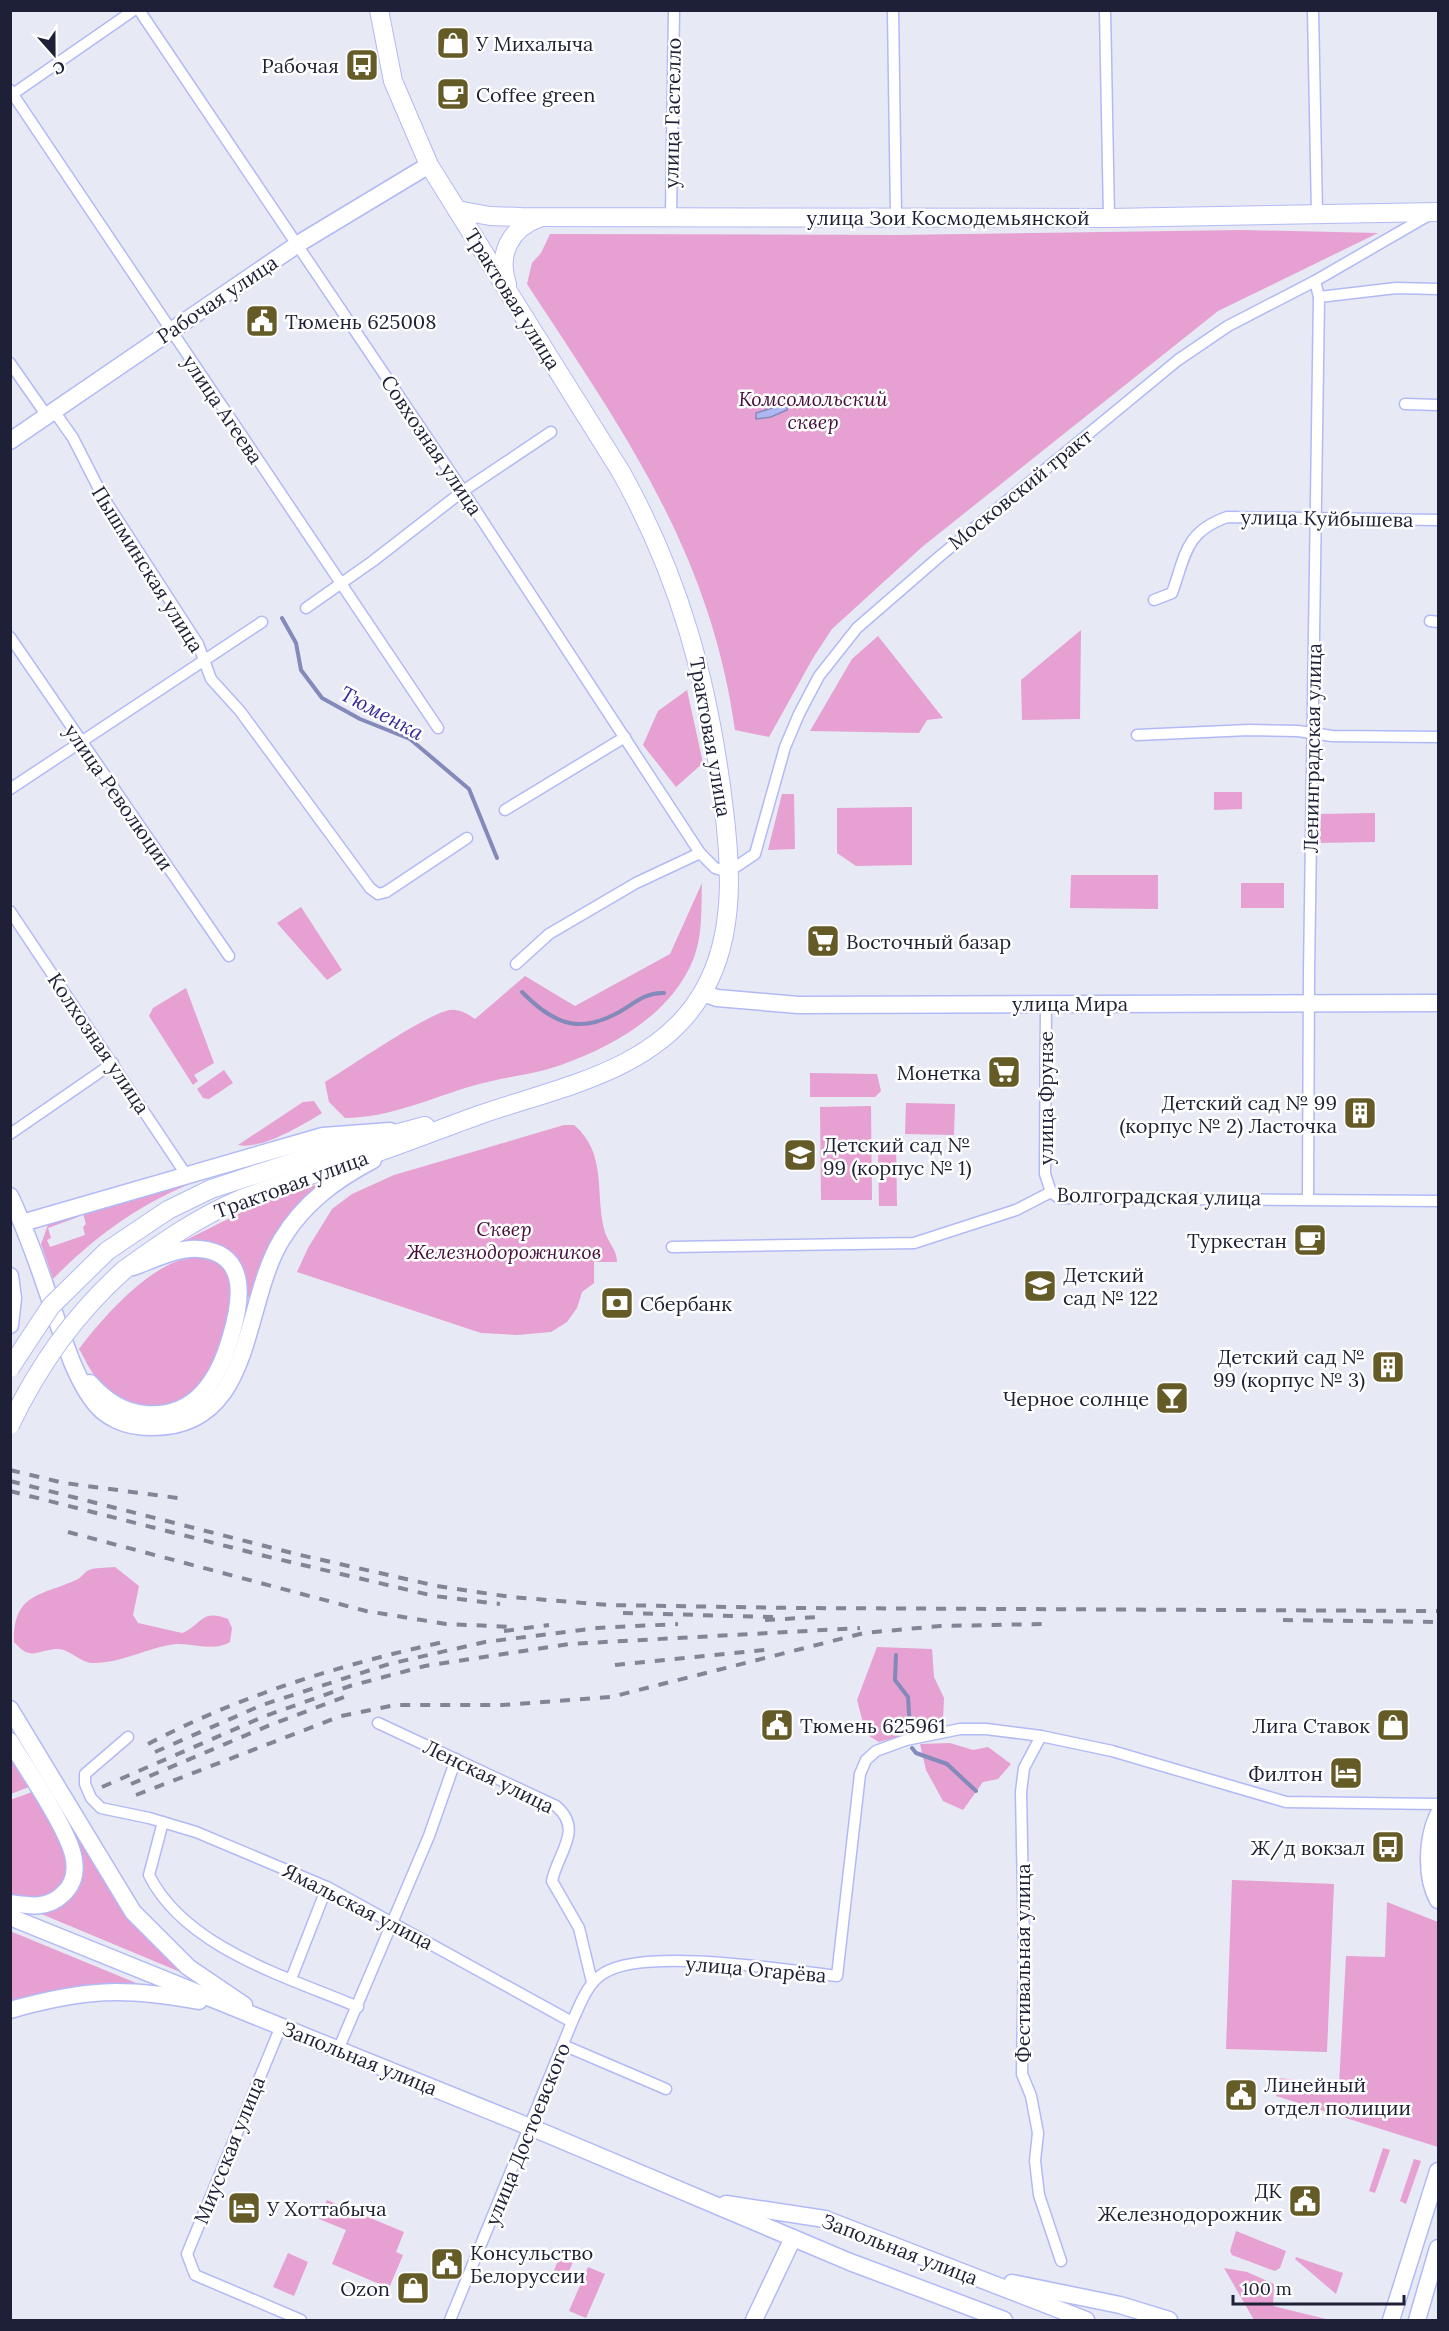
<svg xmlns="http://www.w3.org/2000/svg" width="1449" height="2331" viewBox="0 0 1449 2331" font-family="Lora,serif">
<rect width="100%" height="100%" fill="#e7e9f5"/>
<g fill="#e6a0d1">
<path d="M 1244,230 L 1378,233 L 1218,311 L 922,547 L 832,629 L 813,658 L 769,737 L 735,730 C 710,551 623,431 527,284 L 532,263 L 541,253 L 550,234 L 898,235 Z"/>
<path d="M 1081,630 L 1080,719 L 1022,720 L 1021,680 Z"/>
<path d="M 878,636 L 943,718 L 927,720 L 919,733 L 810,731 L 852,659 Z"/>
<path d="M 687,690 L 703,763 L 676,787 L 643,745 L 658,711 Z"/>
<path d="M 1214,792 L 1242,792 L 1242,809 L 1214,810 Z"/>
<path d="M 782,794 L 794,794 L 795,849 L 768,850 Z"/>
<path d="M 912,807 L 912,865 L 856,866 L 837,853 L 837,808 Z"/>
<path d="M 1375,813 L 1375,842 L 1318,843 L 1317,814 Z"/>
<path d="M 1071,875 L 1158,875 L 1158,909 L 1070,908 Z"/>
<path d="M 702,883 C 701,908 703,936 693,960 C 671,1014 614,1046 561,1065 C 533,1075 501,1077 472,1086 C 431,1098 389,1118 345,1118 L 329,1102 L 325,1082 C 348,1068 428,1013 450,1010 C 460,1009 467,1014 475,1019 L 525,976 L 575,1006 L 670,954 Z"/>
<rect x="1241" y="883" width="43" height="25"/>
<path d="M 301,907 L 342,970 L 327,980 L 277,923 Z"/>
<path d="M 186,988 L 214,1063 L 194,1075 L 198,1081 L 193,1085 L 149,1016 L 153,1008 Z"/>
<path d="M 224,1070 L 233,1083 L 209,1099 L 203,1098 L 197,1089 Z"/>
<path d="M 810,1073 L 877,1074 L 881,1091 L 875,1097 L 810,1097 Z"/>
<path d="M 314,1101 L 322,1113 C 301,1126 261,1150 238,1145 L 303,1102 Z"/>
<path d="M 906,1103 L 955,1104 L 954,1135 L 905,1134 Z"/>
<path d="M 871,1106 L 872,1200 L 821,1200 L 820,1107 Z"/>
<path d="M 564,1125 L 574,1125 C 607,1153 595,1191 604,1229 C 607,1242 617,1249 617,1262 L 594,1262 L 594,1283 L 582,1292 L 577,1308 L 567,1322 L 551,1332 L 517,1335 L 481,1333 L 297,1272 L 308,1248 L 332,1209 L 352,1194 L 394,1175 Z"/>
<path d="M 878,1143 L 896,1143 L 897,1206 L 879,1206 Z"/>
<path d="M 196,1178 L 197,1181 C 141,1203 95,1236 53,1279 L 41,1244 L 49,1222 L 76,1212 L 78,1217 L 48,1228 L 51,1238 L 47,1240 L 50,1247 L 85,1235 L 83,1227 L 86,1224 L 82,1210 Z"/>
<path d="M 321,1183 L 306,1198 L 250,1300 C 246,1295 247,1285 245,1278 C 238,1249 213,1240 186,1240 L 256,1205 Z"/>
<path d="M 195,1257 C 209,1258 223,1262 229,1276 C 235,1291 230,1306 227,1321 C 222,1342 218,1363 205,1380 C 178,1418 126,1411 98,1380 C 90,1371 85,1359 79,1349 C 103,1317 153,1260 195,1257 Z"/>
<path d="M 115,1567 L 139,1586 L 133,1615 L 138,1623 L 182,1633 C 202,1625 201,1608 228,1619 L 232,1628 L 230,1642 C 214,1652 194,1643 176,1644 C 149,1647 122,1663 94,1663 C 79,1663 70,1648 56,1649 C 35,1651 31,1661 14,1642 C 13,1593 41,1596 76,1580 C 81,1578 83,1574 87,1571 C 94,1567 107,1568 115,1567 Z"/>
<path d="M 877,1647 L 932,1649 L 934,1677 L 944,1698 L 943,1721 L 932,1728 L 879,1742 L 866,1734 L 857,1700 Z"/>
<path d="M 950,1743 L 973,1750 L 988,1747 L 1011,1764 L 998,1779 L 983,1782 L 963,1810 L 943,1801 L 926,1770 L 920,1744 Z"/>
<path d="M 10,1755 L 29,1787 L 11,1794 L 10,1794 Z"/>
<path d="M 32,1792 C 48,1819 87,1864 55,1891 C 42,1901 25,1900 11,1894 L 10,1800 Z"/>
<path d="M 58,1801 L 122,1909 L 145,1936 L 185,1974 L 39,1913 L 74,1893 Z"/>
<path d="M 1232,1880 L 1334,1884 L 1327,2052 L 1226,2049 Z"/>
<path d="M 1387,1902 L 1438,1922 L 1438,2147 L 1276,2096 L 1278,2078 L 1339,2084 L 1346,1956 L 1385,1957 Z"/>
<path d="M 10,1931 L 141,1985 L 143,1986 L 79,1986 L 11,2003 Z"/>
<path d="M 1383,2148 L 1390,2150 L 1375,2193 L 1369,2191 Z"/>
<path d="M 1414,2159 L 1421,2161 L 1406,2204 L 1400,2201 Z"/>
<path d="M 327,2200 L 404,2232 L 396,2252 L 403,2255 L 389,2288 L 332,2264 L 346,2230 L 319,2219 Z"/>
<path d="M 1236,2231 L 1286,2251 L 1280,2268 L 1275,2271 L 1232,2255 L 1230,2251 Z"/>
<path d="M 563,2249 L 576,2255 L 564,2283 L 551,2277 Z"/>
<path d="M 288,2253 L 308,2262 L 294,2296 L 273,2287 Z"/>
<path d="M 1296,2257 L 1343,2273 L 1336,2294 L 1295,2259 Z"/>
<path d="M 588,2267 L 605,2274 L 586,2318 L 569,2311 Z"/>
<path d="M 1224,2268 L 1247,2272 L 1274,2284 L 1273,2306 L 1330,2320 L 1254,2320 Z"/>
</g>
<path fill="#afb7f3" stroke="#838aba" stroke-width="1.5" d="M 788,403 L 787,410 L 771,417 L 756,419 L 756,413 Z"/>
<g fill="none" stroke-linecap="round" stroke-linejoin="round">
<g stroke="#838aba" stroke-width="4">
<path d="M 282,618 L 296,643 L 301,670 L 322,698 L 360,719 L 410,739 L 469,789 L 497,858"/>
<path d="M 522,992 C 556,1027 583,1035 626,1008 C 638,1000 649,992 664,993"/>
<path d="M 896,1655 L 895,1680 L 908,1697 L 910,1729"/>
<path d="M 912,1748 L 916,1753 L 947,1764 L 976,1791"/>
</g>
<defs>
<g id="street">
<path d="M 139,10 L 463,491 L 700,853 L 715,868 L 728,872 L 755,854 L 785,747 L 799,714 L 819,676 L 857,628 L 940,556 L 1178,360 L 1228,326 L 1315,281 L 1429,215"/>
<path d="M 893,10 L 896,216"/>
<path d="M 1105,10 L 1109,218"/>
<path d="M 1313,10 L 1317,214"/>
<path d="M 10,90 L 438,728"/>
<path d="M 10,96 L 134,10"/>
<path d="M 671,215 L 674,10"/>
<path d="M 1319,297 L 1396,288 L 1438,289"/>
<path d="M 10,363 L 47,416"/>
<path d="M 1405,404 L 1438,405"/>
<path d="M 54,411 L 73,438 L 103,497 L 198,644 L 211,679 L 240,711 L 370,888 L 378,894 L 386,892 L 467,838"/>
<path d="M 1154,600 L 1172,593 C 1186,554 1185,532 1227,517 L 1438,520"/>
<path d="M 306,608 L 373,561 L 463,491 L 551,432"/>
<path d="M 1430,621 L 1438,622"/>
<path d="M 10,637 L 229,956"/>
<path d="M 1137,735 L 1249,730 L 1298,731 L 1332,736 L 1438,737"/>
<path d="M 10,789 L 262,622"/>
<path d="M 505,810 L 625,737"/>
<path d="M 10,911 L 187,1176"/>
<path d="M 516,964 L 549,934 L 636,883 L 700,853"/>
<path d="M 1046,1003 L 1045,1174 L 1051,1192 L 1059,1198 L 1438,1201"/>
<path d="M 10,1134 L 113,1063"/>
<path d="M 1308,1198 L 1309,972 L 1319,297 L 1315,281"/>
<path d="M 672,1247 L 914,1243 L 1016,1210 L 1051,1192"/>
<path d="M 378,1723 L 556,1806 C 584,1830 558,1852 552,1881 L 579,1928 L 592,1982"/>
<path d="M 1041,1736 L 1024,1768 L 1021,1792 L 1024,1946 L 1022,2074 L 1031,2096 L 1038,2133 L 1035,2161 L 1039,2195 L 1061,2261"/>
<path d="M 128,1737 L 85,1774 L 85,1784 L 91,1798 L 101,1808 L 149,1818 L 196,1832 L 327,1887 L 572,2022"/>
<path d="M 163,1822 L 149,1875 C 185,1948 288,1977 358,2007"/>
<path d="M 291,1979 L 327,1887"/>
<path d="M 281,2026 L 187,2254 L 195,2275 L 301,2320"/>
<path d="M 563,2045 L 666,2089"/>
<path d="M 338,2050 L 429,1836 L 456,1759"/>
<path d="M 450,2320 L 572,2022 C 580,2005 587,1983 604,1973 C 646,1947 785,1970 837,1976 L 860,1774 L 866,1760 L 876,1751 L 906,1740 L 960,1729 L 986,1729 L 1041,1736 L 1112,1751 L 1286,1802 L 1438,1804"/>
</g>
<g id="secondary">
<path d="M 10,441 L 298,244 L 429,165"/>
<path d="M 703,993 L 717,998 L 798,1005 L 1438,1003"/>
<path d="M 10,1196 C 28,1234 42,1275 55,1315 C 65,1343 74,1374 91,1398 C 104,1418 126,1427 150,1427 C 256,1429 241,1305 282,1239 C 304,1203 335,1180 373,1160"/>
<path d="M 22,1223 L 323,1136 L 390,1131"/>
<path d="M 10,1276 L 13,1298 L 10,1325"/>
<path d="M 90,1383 C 105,1400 122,1412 145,1414 C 196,1418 219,1379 231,1336 C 241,1302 250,1253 199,1249 C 178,1247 153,1260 133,1267"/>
<path d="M 10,1709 L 133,1912 L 188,1967 L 244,2005"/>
<path d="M 10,1741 C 26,1768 71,1833 74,1860 C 76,1873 73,1885 63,1894 C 48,1909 30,1906 10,1903"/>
<path d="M 1438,1815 C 1427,1838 1425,1877 1438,1900"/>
<path d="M 10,1917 L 547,2134 L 850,2262 L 1004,2320"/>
<path d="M 10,2010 C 84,1989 124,1987 199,2001"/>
<path d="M 726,2204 L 825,2219 L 1086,2320"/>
<path d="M 1012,2283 L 1120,2305 L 1169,2320"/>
<path d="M 754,2320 L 793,2238"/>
<path d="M 1391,2320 L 1438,2171"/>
<path d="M 1417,2320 L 1438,2248"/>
</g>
<g id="primary">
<path d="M 457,210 L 490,216 L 521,217 L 1109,218 L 1438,212"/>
<path d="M 507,284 C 497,255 510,228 539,218"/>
<path d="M 107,1251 L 168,1210 L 211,1189 L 312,1156 L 425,1126"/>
<path d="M 124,1270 C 161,1243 198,1217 241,1199 C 280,1184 321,1172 361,1158 C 401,1145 440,1129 479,1115 C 559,1087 659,1071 704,990 C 736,934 731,863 723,802 C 708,681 680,578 621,472 L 429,165 L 393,81 L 379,10"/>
</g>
</defs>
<use href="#street" stroke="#b2baf6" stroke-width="13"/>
<use href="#secondary" stroke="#b2baf6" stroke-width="19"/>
<use href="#primary" stroke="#b2baf6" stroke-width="20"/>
<use href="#street" stroke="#fff" stroke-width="10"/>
<use href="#secondary" stroke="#fff" stroke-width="16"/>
<use href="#primary" stroke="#fff" stroke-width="18"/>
<g stroke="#838596" stroke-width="4" stroke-dasharray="10 10" stroke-linecap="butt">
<path d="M 10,1470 L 64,1483 L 178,1498"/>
<path d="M 10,1481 L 300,1555 L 437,1586 L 511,1597 L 608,1605 L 796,1608 L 1438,1611"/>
<path d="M 10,1491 L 265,1556 L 434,1596 L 500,1604"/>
<path d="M 68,1532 L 366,1611 L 446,1624 L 514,1627"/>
<path d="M 623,1613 L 773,1617"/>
<path d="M 765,1620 L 819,1617"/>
<path d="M 1283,1620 L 1438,1622"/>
<path d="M 504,1631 L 549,1625"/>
<path d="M 615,1665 L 774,1649"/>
<path d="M 148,1744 C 243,1694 343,1664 448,1641"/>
<path d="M 155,1752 L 262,1705 L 389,1664 L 485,1642 L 597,1628 L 678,1624"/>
<path d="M 131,1784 L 270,1725 L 347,1696"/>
<path d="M 102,1787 L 265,1716 L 350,1686 L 425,1666 L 569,1644 L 860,1628"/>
<path d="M 136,1795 L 341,1716 L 395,1705 L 502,1705 L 611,1697 L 864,1633 L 940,1626 L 1044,1624"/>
</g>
<defs>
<g id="primary-bridge">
<path d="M 10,1368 L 51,1306 L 107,1251"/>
<path d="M 10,1425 C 39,1365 74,1315 124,1270"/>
</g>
</defs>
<use href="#primary-bridge" stroke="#b2baf6" stroke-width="20" stroke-linecap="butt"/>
<use href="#primary-bridge" stroke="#fff" stroke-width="18"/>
</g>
<defs>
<symbol id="shop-square" viewBox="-11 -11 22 22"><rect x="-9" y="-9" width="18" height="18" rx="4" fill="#655b27" stroke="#fff"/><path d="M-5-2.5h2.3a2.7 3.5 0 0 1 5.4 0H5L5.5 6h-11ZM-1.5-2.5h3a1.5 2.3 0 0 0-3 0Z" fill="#fff"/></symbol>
<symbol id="bus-square" viewBox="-11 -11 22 22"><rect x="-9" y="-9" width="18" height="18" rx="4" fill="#655b27" stroke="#fff"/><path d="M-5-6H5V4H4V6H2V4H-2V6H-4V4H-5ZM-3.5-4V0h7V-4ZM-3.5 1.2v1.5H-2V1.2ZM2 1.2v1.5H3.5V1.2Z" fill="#fff"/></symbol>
<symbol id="cafe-square" viewBox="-11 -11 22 22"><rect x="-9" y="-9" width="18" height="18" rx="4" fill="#655b27" stroke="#fff"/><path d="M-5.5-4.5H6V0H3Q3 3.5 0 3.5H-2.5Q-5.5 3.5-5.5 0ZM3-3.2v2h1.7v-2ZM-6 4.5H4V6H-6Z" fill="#fff"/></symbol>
<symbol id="civic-square" viewBox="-11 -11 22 22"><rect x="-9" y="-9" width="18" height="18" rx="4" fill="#655b27" stroke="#fff"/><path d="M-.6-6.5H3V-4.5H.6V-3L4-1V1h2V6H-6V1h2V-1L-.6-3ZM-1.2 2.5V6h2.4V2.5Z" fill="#fff"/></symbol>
<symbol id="supermarket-square" viewBox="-11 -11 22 22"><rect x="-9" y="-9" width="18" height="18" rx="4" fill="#655b27" stroke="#fff"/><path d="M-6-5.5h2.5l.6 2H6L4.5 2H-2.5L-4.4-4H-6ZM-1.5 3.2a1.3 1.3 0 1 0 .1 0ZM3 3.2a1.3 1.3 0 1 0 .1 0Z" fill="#fff"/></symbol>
<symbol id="building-square" viewBox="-11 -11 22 22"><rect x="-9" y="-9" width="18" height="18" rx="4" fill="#655b27" stroke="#fff"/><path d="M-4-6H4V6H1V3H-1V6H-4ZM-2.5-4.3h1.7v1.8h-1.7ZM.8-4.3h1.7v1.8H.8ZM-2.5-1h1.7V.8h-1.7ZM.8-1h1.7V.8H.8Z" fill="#fff"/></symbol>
<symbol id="school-square" viewBox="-11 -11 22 22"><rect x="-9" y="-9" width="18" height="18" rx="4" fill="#655b27" stroke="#fff"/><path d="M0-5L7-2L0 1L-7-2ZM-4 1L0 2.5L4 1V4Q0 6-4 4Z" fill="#fff"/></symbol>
<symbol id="bank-square" viewBox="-11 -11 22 22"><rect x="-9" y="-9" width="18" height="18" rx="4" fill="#655b27" stroke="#fff"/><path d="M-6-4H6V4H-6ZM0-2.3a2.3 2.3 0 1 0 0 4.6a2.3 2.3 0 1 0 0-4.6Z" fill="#fff"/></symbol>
<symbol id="bar-square" viewBox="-11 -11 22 22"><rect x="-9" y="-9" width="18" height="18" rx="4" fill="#655b27" stroke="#fff"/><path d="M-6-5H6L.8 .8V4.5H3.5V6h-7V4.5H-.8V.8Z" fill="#fff"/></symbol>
<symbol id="hotel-square" viewBox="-11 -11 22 22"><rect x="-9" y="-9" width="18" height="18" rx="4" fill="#655b27" stroke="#fff"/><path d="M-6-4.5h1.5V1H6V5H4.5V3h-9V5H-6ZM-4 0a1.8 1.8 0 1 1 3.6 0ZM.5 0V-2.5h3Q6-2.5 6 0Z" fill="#fff"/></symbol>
</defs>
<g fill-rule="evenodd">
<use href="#shop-square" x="434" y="24" width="38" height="38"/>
<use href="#bus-square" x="343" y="46" width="38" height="38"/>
<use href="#cafe-square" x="434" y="75" width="38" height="38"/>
<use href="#civic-square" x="243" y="302" width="38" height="38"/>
<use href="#supermarket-square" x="804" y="922" width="38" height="38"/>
<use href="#supermarket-square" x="985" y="1053" width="38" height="38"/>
<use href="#building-square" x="1341" y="1094" width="38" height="38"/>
<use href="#school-square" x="781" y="1136" width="38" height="38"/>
<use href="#cafe-square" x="1291" y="1221" width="38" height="38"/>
<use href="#school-square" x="1021" y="1267" width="38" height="38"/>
<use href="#bank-square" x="598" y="1284" width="38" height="38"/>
<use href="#building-square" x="1369" y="1348" width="38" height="38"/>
<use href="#bar-square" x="1153" y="1379" width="38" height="38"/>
<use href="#civic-square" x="758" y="1706" width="38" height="38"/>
<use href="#shop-square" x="1374" y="1706" width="38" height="38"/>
<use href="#hotel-square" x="1327" y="1754" width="38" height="38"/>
<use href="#bus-square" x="1369" y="1828" width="38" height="38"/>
<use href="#civic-square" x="1222" y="2076" width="38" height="38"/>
<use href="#civic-square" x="1286" y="2182" width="38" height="38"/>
<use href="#hotel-square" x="225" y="2189" width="38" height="38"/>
<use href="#civic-square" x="428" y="2245" width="38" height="38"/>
<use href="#shop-square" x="394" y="2269" width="38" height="38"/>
</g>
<g text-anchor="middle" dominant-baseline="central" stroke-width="5" stroke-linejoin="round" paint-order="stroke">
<g font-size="20" fill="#1d2036" stroke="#fff" text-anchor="start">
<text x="476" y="43">У Михалыча</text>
<text x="339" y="65" text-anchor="end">Рабочая</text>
<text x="476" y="94">Coffee green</text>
<text x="285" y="321">Тюмень 625008</text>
<text x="846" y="941">Восточный базар</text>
<text x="981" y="1072" text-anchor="end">Монетка</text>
<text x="1337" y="1102" text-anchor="end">Детский сад № 99<tspan x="1337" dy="23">(корпус № 2) Ласточка</tspan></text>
<text x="823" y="1144">Детский сад №<tspan x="823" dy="23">99 (корпус № 1)</tspan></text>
<text x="1287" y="1240" text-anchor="end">Туркестан</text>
<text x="1063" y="1274">Детский<tspan x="1063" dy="23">сад № 122</tspan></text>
<text x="640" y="1303">Сбербанк</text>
<text x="1365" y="1356" text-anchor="end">Детский сад №<tspan x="1365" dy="23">99 (корпус № 3)</tspan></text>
<text x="1149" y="1398" text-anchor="end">Черное солнце</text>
<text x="800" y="1725">Тюмень 625961</text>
<text x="1370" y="1725" text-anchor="end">Лига Ставок</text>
<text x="1323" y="1773" text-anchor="end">Филтон</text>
<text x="1365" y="1847" text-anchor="end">Ж/д вокзал</text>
<text x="1264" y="2084">Линейный<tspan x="1264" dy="23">отдел полиции</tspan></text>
<text x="1282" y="2190" text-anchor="end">ДК<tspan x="1282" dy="23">Железнодорожник</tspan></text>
<text x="267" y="2208">У Хоттабыча</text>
<text x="470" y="2252">Консульство<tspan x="470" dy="23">Белоруссии</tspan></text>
<text x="390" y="2288" text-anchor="end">Ozon</text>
</g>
<g font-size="20" fill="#1d2036" stroke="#fff">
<text transform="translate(672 113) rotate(-89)">улица Гастелло</text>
<text x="948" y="217">улица Зои Космодемьянской</text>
<text transform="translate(217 299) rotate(-34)">Рабочая улица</text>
<text transform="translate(513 299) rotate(58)">Трактовая улица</text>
<text transform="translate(223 409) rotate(56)">улица Агеева</text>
<text transform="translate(432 445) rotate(56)">Совхозная улица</text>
<text transform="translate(1020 489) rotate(-39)">Московский тракт</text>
<text transform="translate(1327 518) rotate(1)">улица Куйбышева</text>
<text transform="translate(148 569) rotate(58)">Пышминская улица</text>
<text transform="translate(711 737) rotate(80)">Трактовая улица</text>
<text transform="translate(1312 748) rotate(-89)">Ленинградская улица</text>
<text transform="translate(119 797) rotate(55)">улица Революции</text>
<text x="1070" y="1003">улица Мира</text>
<text transform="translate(99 1043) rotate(56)">Колхозная улица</text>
<text transform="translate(1045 1098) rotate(-90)">улица Фрунзе</text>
<text transform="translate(291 1184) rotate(-20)">Трактовая улица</text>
<text transform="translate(1159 1196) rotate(1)">Волгоградская улица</text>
<text transform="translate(489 1776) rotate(26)">Ленская улица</text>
<text transform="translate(358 1906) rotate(27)">Ямальская улица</text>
<text transform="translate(1022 1963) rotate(-90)">Фестивальная улица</text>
<text transform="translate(756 1969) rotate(5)">улица Огарёва</text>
<text transform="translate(360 2058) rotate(22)">Запольная улица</text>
<text transform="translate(527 2134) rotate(-68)">улица Достоевского</text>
<text transform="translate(229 2150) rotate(-68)">Миусская улица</text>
<text transform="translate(900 2249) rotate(21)">Запольная улица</text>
</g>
<g font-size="20" font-style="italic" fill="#480e3b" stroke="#fff">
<text x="813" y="398">Комсомольский<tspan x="813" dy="23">сквер</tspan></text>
<text x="504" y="1228">Сквер<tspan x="504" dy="23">Железнодорожников</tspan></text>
</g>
<g font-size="21" font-style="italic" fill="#342a9a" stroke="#fff">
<text transform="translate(382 713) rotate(28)">Тюменка</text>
</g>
</g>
<rect width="1449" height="2331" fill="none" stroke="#1d2036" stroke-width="24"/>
<g transform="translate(54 54) rotate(159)" stroke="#ffffff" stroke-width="4.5" paint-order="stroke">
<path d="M0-4.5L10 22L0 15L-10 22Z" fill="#1d2036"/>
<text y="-9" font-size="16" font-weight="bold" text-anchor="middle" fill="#1d2036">С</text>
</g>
<path d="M1233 2295v9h171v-9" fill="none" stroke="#1d2036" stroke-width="3"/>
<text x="1242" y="2295" font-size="18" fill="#1d2036" stroke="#ffffff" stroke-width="4.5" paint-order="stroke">100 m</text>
</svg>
